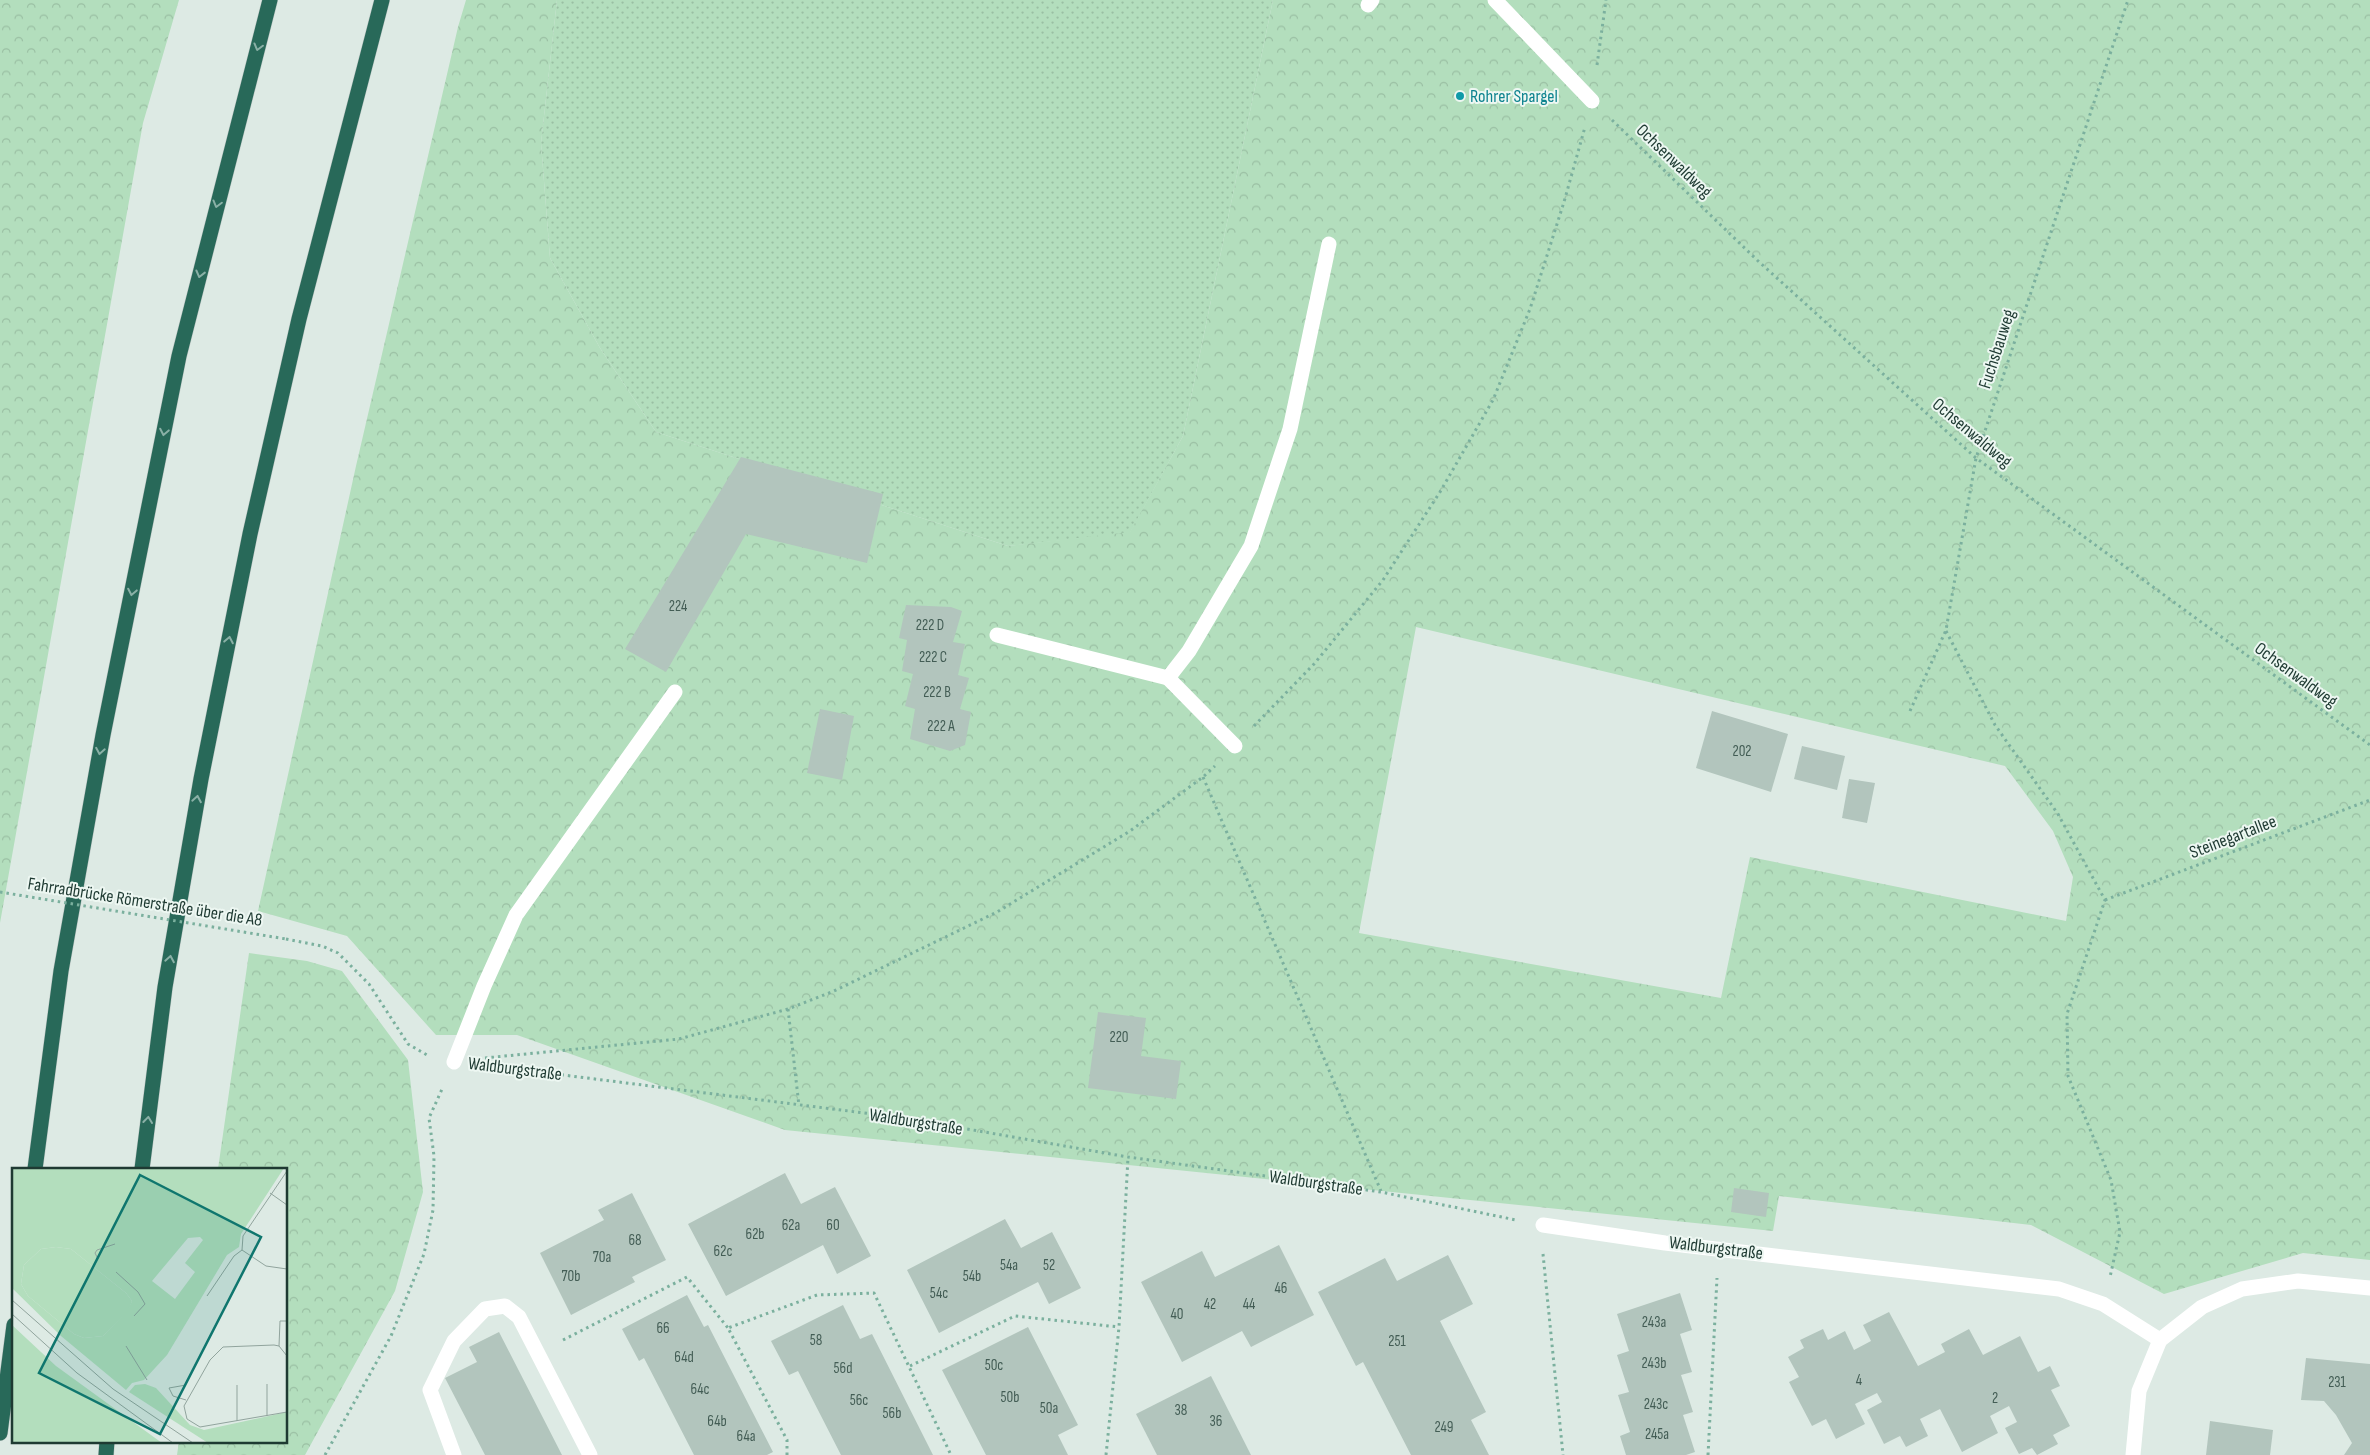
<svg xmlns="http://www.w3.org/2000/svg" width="2370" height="1455" viewBox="0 0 2370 1455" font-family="'Sofia Sans Condensed',sans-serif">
<defs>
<pattern id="grass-dots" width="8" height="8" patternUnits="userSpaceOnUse" patternTransform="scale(1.25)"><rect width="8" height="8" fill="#b3debd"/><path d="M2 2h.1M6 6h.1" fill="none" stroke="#9abfa3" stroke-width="1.8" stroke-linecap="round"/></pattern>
<pattern id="forest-crowns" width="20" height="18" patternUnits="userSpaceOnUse" patternTransform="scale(1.25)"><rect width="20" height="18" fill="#b3debd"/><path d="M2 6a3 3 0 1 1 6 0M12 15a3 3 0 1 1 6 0" fill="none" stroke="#9abfa3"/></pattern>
</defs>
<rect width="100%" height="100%" fill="#ddeae4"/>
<path fill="url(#grass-dots)" d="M 557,0 L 1273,0 L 1183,436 L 1130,533 L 1008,546 L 656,432 L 600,348 L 550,258 L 541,143 Z"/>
<g fill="url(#forest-crowns)" fill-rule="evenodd">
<path d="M 0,0 L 179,0 L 143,123 L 0,923 Z"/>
<path d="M 466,0 L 557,0 L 541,143 L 550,258 L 600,348 L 656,432 L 1008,546 L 1130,532 L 1183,436 L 1273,0 L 2370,0 L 2370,1260 L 2303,1253 L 2164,1294 L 2031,1225 L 1779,1196 L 1773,1231 L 785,1130 L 517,1035 L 436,1035 L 347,936 L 258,911 L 356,466 L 458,27 ZM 1416,627 L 2005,766 L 2053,831 L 2073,877 L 2066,921 L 1750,857 L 1721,998 L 1359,933 Z"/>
<path d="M 249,953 L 307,961 L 342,971 L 408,1060 L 423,1192 L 395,1291 L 305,1455 L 177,1455 L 179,1441 L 286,1441 L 286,1169 L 218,1169 Z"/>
</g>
<g fill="#b2c5bd">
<path d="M 741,457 L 883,494 L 867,563 L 746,534 L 666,672 L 625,649 Z"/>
<path d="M 906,605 L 951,607 L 962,611 L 953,642 L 965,644 L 958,675 L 969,678 L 960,709 L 971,712 L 965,745 L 950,751 L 910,739 L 915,709 L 905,706 L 913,674 L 902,671 L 907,640 L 899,638 Z"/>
<path d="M 820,709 L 854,716 L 842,780 L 807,773 Z"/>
<path d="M 1712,711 L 1788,734 L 1771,792 L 1696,768 Z"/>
<path d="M 1802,746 L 1845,756 L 1837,790 L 1794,779 Z"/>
<path d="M 1849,779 L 1875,783 L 1867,823 L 1842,818 Z"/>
<path d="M 1098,1012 L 1146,1018 L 1141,1056 L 1181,1061 L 1176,1099 L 1088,1088 Z"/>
<path d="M 785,1173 L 801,1204 L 835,1187 L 871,1256 L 837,1274 L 823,1245 L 726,1296 L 688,1224 Z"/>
<path d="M 1734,1188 L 1769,1193 L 1766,1217 L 1731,1212 Z"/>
<path d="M 632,1193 L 666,1260 L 632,1277 L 635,1282 L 571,1315 L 540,1253 L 604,1220 L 598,1210 Z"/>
<path d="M 1005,1219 L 1021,1248 L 1052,1232 L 1081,1288 L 1049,1304 L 1038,1282 L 939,1333 L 907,1270 Z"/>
<path d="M 1279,1245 L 1314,1315 L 1251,1347 L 1242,1331 L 1182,1362 L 1141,1282 L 1202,1251 L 1215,1277 Z"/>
<path d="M 1448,1255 L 1473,1304 L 1440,1321 L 1486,1412 L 1471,1420 L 1489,1455 L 1411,1455 L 1363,1362 L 1356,1366 L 1318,1292 L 1385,1258 L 1397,1281 Z"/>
<path d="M 1680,1293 L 1692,1330 L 1680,1334 L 1692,1372 L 1681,1375 L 1693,1412 L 1683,1415 L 1695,1452 L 1686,1455 L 1626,1455 L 1620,1436 L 1630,1432 L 1618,1395 L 1629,1392 L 1617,1355 L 1629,1351 L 1617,1314 Z"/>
<path d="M 687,1295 L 704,1327 L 708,1325 L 773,1452 L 767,1455 L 694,1455 L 644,1358 L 639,1361 L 622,1329 Z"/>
<path d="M 843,1305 L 860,1339 L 872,1334 L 933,1455 L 841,1455 L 798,1371 L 789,1375 L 771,1341 Z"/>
<path d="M 1889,1312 L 1918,1366 L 1945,1352 L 1941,1344 L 1969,1329 L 1983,1355 L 2020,1336 L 2038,1372 L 2050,1366 L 2060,1386 L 2051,1390 L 2070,1426 L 2053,1435 L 2058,1444 L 2037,1455 L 2032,1448 L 2019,1454 L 2005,1428 L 2017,1422 L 2009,1406 L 1990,1416 L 1998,1433 L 1962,1452 L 1940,1409 L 1920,1419 L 1928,1436 L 1906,1447 L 1900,1436 L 1884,1444 L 1867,1410 L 1882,1402 L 1877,1393 L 1855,1404 L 1865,1424 L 1836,1439 L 1826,1419 L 1812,1426 L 1789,1382 L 1799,1377 L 1788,1357 L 1804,1348 L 1800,1340 L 1823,1329 L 1828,1340 L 1845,1331 L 1854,1350 L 1871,1341 L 1863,1325 Z"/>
<path d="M 1028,1327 L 1078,1425 L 1058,1435 L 1068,1455 L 986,1455 L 942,1370 Z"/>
<path d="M 499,1332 L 562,1455 L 485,1455 L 445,1378 L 477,1362 L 469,1347 Z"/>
<path d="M 2306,1358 L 2370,1364 L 2370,1455 L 2344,1455 L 2352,1443 L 2336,1415 L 2324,1401 L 2301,1400 Z"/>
<path d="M 1211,1376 L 1251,1455 L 1157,1455 L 1136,1414 Z"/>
<path d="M 2210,1421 L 2273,1430 L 2270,1455 L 2206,1455 Z"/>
</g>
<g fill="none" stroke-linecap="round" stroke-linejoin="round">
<defs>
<g id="highway">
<path d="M 35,1169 L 61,971 L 103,735 L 179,356 L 270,0"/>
<path d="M 142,1169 L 165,987 L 201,779 L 250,534 L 299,319 L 382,0"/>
<path d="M 0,1433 L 14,1325"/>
<path d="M 106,1455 L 107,1441"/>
</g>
</defs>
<use href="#highway" stroke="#bcc4c2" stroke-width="16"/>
<g stroke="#7bb09e" stroke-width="3" stroke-dasharray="2.5 4" stroke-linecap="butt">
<path d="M 1597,65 L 1606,0"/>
<path d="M 1612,120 L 1757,260 L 1976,458 L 2370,745"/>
<path d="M 1946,631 L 1995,725 L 2058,814 L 2105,900 L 2067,1014 L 2068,1076 L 2111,1180 L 2120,1232 L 2110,1277"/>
<path d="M 1910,711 L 1946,630 L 1976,458 L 2128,0"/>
<path d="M 1254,726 L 1314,664 L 1383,580 L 1440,492 L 1493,400 L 1530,309 L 1564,202 L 1585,127"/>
<path d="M 1203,777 L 1381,1191"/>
<path d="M 2105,900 L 2370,800"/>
<path d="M 286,939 L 322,946 L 338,953 L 369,984 L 408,1044 L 427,1055"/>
<path d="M 788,1009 L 799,1106"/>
<path d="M 485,1058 L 679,1039 L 788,1009 L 834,991 L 997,912 L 1130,831 L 1203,777 L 1215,766"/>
<path d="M 484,1065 L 904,1118 L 1128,1157 L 1381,1192 L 1516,1220"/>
<path d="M 1543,1254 L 1563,1455"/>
<path d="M 563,1340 L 687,1277 L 728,1328"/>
<path d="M 910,1366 L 1015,1316 L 1119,1327"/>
<path d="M 325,1455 L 391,1336 L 424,1254 L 433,1210 L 434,1156 L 429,1118 L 443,1087"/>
<path d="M 787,1455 L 787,1440 L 728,1328 L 817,1295 L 874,1293 L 951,1455"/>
<path d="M 1106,1455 L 1119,1327 L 1128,1157"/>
<path d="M 1708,1455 L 1717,1278"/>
</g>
<g stroke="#fff" stroke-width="15">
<path d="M 1495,0 L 1592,101"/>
<path d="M 1368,5 L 1372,0"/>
<path d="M 997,635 L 1168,678 L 1189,651 L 1251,546 L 1290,429 L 1329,244"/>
<path d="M 1168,678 L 1235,746"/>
<path d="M 454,1062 L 484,986 L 516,915 L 675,692"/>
<path d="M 454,1455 L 430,1390 L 454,1341 L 485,1309 L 505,1306 L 519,1317 L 590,1455"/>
</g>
<g stroke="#fff" stroke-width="15">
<path d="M 1543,1225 L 1665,1243 L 2059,1289 L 2103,1304 L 2160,1340"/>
<path d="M 2133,1455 L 2139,1391 L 2160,1340 L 2202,1307 L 2242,1289 L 2298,1281 L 2370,1288"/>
</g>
<use href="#highway" stroke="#286959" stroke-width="15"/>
<path stroke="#7bb09e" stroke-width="3" stroke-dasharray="2.5 4" stroke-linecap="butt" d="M 0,892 L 286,939"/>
</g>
<defs><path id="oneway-chevron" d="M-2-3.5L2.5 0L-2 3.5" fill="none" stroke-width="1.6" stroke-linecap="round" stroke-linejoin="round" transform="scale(1.25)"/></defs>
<g stroke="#8ab0a6">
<use href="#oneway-chevron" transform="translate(258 47) rotate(105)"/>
<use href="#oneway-chevron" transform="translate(217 204) rotate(105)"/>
<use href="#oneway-chevron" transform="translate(200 274) rotate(104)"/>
<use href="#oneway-chevron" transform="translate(164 432) rotate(101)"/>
<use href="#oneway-chevron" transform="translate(132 592) rotate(101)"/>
<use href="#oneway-chevron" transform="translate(229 640) rotate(-79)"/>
<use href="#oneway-chevron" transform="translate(100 751) rotate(100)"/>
<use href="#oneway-chevron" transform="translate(197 799) rotate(-80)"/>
<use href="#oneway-chevron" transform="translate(170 959) rotate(-80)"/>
<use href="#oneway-chevron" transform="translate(148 1120) rotate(-83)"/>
</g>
<circle fill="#0f9aa8" stroke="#edf7f2" stroke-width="2" cx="1460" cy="96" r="5"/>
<g text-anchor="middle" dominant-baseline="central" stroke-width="4" stroke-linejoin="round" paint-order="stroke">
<g font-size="15" fill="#435d55">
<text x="678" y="606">224</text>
<text x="930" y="625">222 D</text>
<text x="933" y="657">222 C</text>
<text x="937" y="692">222 B</text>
<text x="941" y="726">222 A</text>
<text x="1742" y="751">202</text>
<text x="1119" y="1037">220</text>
<text x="791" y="1225">62a</text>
<text x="833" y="1225">60</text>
<text x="755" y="1234">62b</text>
<text x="635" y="1240">68</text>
<text x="723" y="1251">62c</text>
<text x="602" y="1257">70a</text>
<text x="1009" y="1265">54a</text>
<text x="1049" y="1265">52</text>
<text x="571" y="1276">70b</text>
<text x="972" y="1276">54b</text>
<text x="1281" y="1288">46</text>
<text x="939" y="1293">54c</text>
<text x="1210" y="1304">42</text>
<text x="1249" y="1304">44</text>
<text x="1177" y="1314">40</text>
<text x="1654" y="1322">243a</text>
<text x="663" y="1328">66</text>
<text x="816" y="1340">58</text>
<text x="1397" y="1341">251</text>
<text x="684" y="1357">64d</text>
<text x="1654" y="1363">243b</text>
<text x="994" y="1365">50c</text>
<text x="843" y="1368">56d</text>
<text x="1859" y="1380">4</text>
<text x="2337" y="1382">231</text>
<text x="700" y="1389">64c</text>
<text x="1010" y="1397">50b</text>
<text x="1995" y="1398">2</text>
<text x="859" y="1400">56c</text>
<text x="1656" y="1404">243c</text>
<text x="1049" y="1408">50a</text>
<text x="1181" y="1410">38</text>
<text x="892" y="1413">56b</text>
<text x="717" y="1421">64b</text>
<text x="1216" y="1421">36</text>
<text x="1444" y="1427">249</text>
<text x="1657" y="1434">245a</text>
<text x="746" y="1436">64a</text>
</g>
<g font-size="18" fill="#0d838f" stroke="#edf7f2" text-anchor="start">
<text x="1470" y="96">Rohrer Spargel</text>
</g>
<g font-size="18" fill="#1e3a32" stroke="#edf7f2">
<text transform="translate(1674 161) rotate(44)">Ochsenwaldweg</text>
<text transform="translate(1997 349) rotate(-72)">Fuchsbauweg</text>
<text transform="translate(1972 433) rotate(40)">Ochsenwaldweg</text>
<text transform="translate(2296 675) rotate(36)">Ochsenwaldweg</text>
<text transform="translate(2233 837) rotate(-21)">Steinegartallee</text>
<text transform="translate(145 902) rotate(9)">Fahrradbrücke Römerstraße über die A8</text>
<text transform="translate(515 1069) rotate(7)">Waldburgstraße</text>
<text transform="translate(916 1122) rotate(9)">Waldburgstraße</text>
<text transform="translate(1316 1183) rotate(8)">Waldburgstraße</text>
<text transform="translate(1716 1248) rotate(7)">Waldburgstraße</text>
</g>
</g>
<g transform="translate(12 1168)">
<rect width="275" height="275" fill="#ddeae4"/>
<path d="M 44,79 L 59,81 L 114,125 L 120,133 L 116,144 L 91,168 L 72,170 L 62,166 L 16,128 L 9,116 L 12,97 L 29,81 Z" fill="#b3debd"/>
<path d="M 0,0 L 272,0 L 229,66 L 227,79 L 215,87 L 155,187 L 132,212 L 120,215 L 114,222 L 49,168 L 0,120 ZM 188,69 L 191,72 L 173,95 L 183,104 L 163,131 L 140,113 L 176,70 ZM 44,79 L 59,81 L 114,125 L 120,133 L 115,144 L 91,168 L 72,170 L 62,166 L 16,128 L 9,116 L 12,97 L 29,81 ZM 0,157 L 44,198 L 150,275 L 0,275 ZM 133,216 L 144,220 L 178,257 L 192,262 L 275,244 L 275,275 L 196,275 L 117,224 L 123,217 Z" fill="#b3debd" fill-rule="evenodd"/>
<path fill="none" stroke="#91a49d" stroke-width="1" d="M 258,25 L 275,37M 230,82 L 231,68 L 275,3M 230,82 L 254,98 L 275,101M 86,91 L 83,85 L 85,82 L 103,76M 104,104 L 126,124 L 133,136 L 122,148M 195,128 L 222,88 L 230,82M 0,132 L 101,221 L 181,275M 0,146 L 65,205 L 161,275M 114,178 L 135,212M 267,178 L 268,153 L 275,153M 275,188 L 267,178 L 262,177 L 211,179 L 198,192 L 172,238 L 175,251 L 188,259 L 275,244M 174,217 L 157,220 L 161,228 L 174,232M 225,217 L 225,253M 255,248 L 255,216"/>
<path fill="#0f766e" fill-opacity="0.15" stroke="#0f766e" stroke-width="2.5" d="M 128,7 L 249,69 L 148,266 L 27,205 Z"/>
<rect width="275" height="275" fill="none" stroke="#1e3a32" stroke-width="2.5"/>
</g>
</svg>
